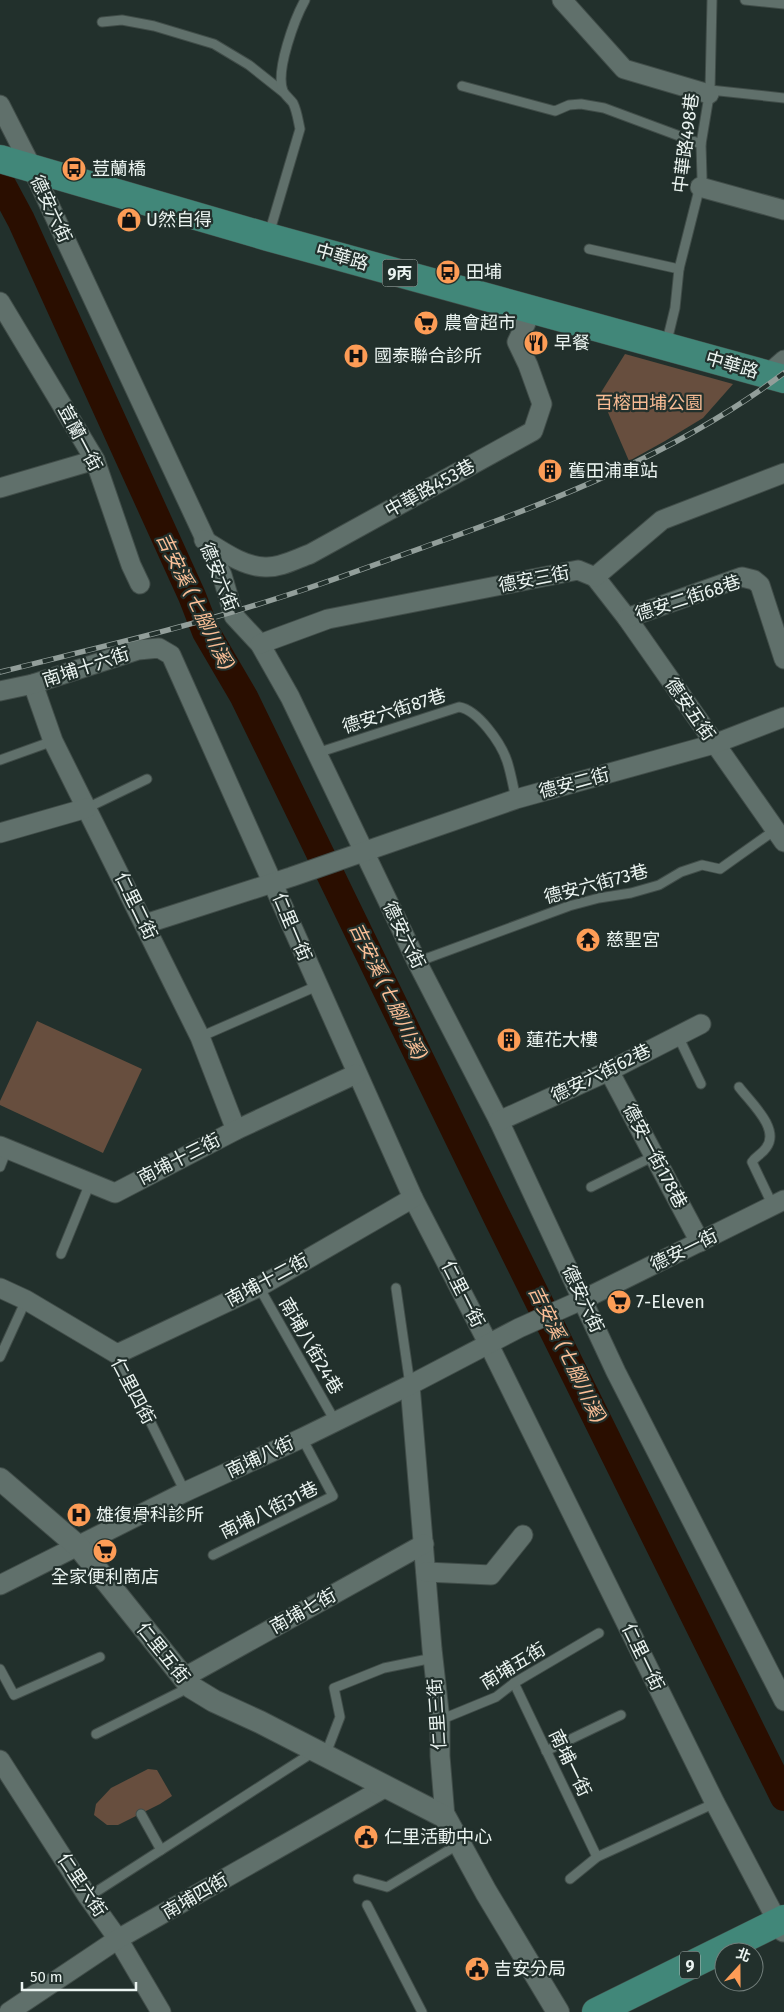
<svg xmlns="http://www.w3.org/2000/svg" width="784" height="2012" viewBox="0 0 784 2012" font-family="'Fira Sans','Noto Sans TC',sans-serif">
<rect width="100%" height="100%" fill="#22302c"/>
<g fill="#674e3e">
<path d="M 625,354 L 733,384 L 703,418 L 665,441 L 629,461 L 600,394 Z"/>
<path d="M 37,1021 L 142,1069 L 103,1153 L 0,1105 L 0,1101 Z"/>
<path d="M 148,1769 L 157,1770 L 172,1796 L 160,1804 L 118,1825 L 107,1825 L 94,1815 L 96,1804 L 111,1788 Z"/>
</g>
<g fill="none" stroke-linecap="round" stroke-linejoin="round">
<path stroke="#2a0e00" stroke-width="28" d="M 0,181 L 21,220 L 192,596 L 206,632 L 244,697 L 498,1219 L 784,1797"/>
<defs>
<g id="service">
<path d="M 745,0 L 784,4"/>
<path d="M 102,22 L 122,20 L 154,26 L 214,44 L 249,65 L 283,92"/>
<path d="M 462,86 L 555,111 L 569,105 L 581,104 L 604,108 L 701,144"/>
<path d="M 710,90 L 784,98"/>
<path d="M 269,234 L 300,129 C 298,120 297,111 293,103 C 290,99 285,95 283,91 C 275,71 295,18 305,0"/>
<path d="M 589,249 L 679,269"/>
<path d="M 666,345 L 675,308 L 679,269 L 702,178 L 701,144 L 710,90 L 712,0"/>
<path d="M 317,753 L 459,707 C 478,710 501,743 507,761 C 511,773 513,786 516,799"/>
<path d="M 0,760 L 53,741"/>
<path d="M 87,808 L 147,779"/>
<path d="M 417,962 L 569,906 L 599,898 L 631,893 L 659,885 L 681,872 L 702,865 L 720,869 L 775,830"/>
<path d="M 678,1036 L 701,1084"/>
<path d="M 200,1037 L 317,986"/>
<path d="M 739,1087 C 750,1102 781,1129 766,1148 C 762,1154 756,1156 752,1162 L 773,1206"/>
<path d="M 0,1167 L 7,1149"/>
<path d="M 591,1187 L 654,1156"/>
<path d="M 61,1254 L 90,1183"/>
<path d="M 259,1287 L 335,1421"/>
<path d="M 396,1288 L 410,1385"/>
<path d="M 117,1354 L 185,1492"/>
<path d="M 0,1357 L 26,1300"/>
<path d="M 213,1555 L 333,1496 L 302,1438"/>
<path d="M 0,1669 L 14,1695 L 100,1657"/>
<path d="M 514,1683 L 597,1857"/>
<path d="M 440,1720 L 496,1697 L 514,1683 L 599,1633"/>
<path d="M 96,1734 L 190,1687"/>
<path d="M 546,1751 L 621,1715"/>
<path d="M 325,1756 L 340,1717 L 334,1688 L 384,1668 L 433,1658"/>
<path d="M 141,1814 L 161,1850"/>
<path d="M 358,1879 L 387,1887 L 459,1844"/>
<path d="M 570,1879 L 597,1857 L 715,1803"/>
<path d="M 88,1897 L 315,1751"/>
<path d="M 367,1905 L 422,2012"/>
</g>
<g id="minor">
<path d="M 562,0 L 624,69 L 709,94"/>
<path d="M 0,105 L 32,168 L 222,575 L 234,616 L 260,644 L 290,697 L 417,962 L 499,1121 L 616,1372 L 784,1701"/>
<path d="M 700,187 L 784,210"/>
<path d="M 0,302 L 95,460 L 131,565 L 140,584"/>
<path d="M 767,375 L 784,360"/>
<path d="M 0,488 L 95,460"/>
<path d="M 204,540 C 222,551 244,567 265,567 C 280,568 296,559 310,554 L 533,431 L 542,404 L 528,365 L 517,342 L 526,323 L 520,306"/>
<path d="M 595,577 L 627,618 L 784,842"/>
<path d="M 627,618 L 742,577 L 754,580 L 760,585 L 784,659"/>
<path d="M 260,644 L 328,619 L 578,570 L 595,577 L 662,520 L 784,473"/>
<path d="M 33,684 L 53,741 L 200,1037 L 236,1130"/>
<path d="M 0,691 L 33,684 L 138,650 L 159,648 L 171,655 L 413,1198 L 488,1343 L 715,1803 L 783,1932"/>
<path d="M 0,833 L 87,808"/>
<path d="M 145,924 L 291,877 L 516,799 L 714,744 L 784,717"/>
<path d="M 609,1071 L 700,1242"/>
<path d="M 499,1121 L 609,1071 L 701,1024"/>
<path d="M 0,1146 L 115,1193 L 236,1130 L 356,1074"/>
<path d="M 0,1288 L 26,1300 L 117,1354 L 259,1287 L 413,1198"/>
<path d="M 410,1385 L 432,1649 L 440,1720 L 440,1756 L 445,1817"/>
<path d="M 426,1572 L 491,1575 L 523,1535"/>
<path d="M 0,1585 L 185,1492 L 302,1438 L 410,1385 L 519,1328 L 584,1299 L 784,1200"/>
<path d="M 183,1678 L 424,1544"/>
<path d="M 0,1760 L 88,1897 L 118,1939 L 161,2012"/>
<path d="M 9,2012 L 118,1939 L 386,1787"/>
</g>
<path id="tertiary" d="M 0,1479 L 79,1547 L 191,1687 L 214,1701 L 260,1722 L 445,1817 L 486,1892 L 558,2012"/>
<g id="primary">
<path d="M 0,159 L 268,237 L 784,379"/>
<path d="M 596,2012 L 784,1919"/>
</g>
</defs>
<use href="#service" stroke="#414d49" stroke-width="11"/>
<use href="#minor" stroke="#414d49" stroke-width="21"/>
<use href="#tertiary" stroke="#414d49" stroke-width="24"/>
<use href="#primary" stroke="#414d49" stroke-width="29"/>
<use href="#service" stroke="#60706b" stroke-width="9"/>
<use href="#minor" stroke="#60706b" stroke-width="19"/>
<use href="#tertiary" stroke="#60706b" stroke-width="22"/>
<use href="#primary" stroke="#418779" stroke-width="28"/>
<defs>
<path id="rail" d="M 0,672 C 92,649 185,628 275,599 C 326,583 376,564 427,546 C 552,502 678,453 784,373"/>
</defs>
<use href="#rail" stroke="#929e9a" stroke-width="5.5"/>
<use href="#rail" stroke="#22302c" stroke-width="4" stroke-dasharray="11" stroke-linecap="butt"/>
</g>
<defs>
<symbol id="bus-disc" viewBox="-11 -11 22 22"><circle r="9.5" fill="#fd9c56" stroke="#22302c"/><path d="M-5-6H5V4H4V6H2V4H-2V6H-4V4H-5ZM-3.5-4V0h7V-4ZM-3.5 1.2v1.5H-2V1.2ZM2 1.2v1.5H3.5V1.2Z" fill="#111"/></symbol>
<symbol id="shop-disc" viewBox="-11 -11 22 22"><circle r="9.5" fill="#fd9c56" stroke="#22302c"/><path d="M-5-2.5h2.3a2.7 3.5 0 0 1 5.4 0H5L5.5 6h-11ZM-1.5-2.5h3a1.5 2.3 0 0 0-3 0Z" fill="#111"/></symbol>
<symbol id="supermarket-disc" viewBox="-11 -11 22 22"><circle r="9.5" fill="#fd9c56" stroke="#22302c"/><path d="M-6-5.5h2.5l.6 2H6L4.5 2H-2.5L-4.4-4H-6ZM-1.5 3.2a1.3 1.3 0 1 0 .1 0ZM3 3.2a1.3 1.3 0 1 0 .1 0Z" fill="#111"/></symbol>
<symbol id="restaurant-disc" viewBox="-11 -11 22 22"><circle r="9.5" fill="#fd9c56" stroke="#22302c"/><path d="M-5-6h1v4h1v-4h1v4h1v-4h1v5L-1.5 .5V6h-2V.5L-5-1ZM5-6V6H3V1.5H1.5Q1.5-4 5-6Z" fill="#111"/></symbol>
<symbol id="hospital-disc" viewBox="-11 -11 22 22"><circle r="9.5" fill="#fd9c56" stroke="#22302c"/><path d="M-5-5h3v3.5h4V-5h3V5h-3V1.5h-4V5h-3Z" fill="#111"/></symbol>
<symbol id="building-disc" viewBox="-11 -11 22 22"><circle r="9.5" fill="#fd9c56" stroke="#22302c"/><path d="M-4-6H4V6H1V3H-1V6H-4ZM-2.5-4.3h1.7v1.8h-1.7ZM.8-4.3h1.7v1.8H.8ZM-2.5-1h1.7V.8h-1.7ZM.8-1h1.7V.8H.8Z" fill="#111"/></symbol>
<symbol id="temple-disc" viewBox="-11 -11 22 22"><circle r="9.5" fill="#fd9c56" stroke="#22302c"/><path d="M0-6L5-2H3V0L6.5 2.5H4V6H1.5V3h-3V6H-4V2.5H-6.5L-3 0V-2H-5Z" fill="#111"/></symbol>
<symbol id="civic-disc" viewBox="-11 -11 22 22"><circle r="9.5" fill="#fd9c56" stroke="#22302c"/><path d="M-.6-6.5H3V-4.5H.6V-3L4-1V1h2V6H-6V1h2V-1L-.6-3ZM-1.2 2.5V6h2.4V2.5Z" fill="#111"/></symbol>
</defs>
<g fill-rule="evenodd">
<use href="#bus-disc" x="60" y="155" width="28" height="28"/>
<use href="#shop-disc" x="115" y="206" width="28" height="28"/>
<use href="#bus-disc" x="434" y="258" width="28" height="28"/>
<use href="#supermarket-disc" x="412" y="309" width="28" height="28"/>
<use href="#restaurant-disc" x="522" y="329" width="28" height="28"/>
<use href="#hospital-disc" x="342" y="342" width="28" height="28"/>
<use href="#building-disc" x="536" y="457" width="28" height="28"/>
<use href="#temple-disc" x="574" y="926" width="28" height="28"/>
<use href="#building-disc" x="495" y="1026" width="28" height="28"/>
<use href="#supermarket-disc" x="605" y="1288" width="28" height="28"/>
<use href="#hospital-disc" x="65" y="1501" width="28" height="28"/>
<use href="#supermarket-disc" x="91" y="1537" width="28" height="28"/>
<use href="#civic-disc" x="352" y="1823" width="28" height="28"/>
<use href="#civic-disc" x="463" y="1955" width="28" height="28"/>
</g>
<g text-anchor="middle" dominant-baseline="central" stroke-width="4.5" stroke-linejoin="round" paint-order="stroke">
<g fill="#22302c" stroke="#afb9b6" stroke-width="1">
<rect x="382.5" y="259.5" width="35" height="27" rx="4"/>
<rect x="680" y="1951.5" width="20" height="27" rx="4"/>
</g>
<g font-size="16" font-weight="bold" fill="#ebf4f1">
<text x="400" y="273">9丙</text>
<text x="690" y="1965">9</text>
</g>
<g font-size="18" fill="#ebf4f1" stroke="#22302c">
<text transform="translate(686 143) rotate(-83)">中華路498巷</text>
<text transform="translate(51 209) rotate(65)">德安六街</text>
<text transform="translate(342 257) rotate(16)">中華路</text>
<text transform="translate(732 365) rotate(16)">中華路</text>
<text transform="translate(80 438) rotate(62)">荳蘭一街</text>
<text transform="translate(430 488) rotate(-29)">中華路453巷</text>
<text transform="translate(219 577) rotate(68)">德安六街</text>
<text transform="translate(534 579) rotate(-11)">德安三街</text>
<text transform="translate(688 598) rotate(-18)">德安二街68巷</text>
<text transform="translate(86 667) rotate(-18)">南埔十六街</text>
<text transform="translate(690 709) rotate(55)">德安五街</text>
<text transform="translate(394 711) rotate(-18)">德安六街87巷</text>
<text transform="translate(574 783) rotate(-15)">德安二街</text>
<text transform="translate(596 884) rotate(-15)">德安六街73巷</text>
<text transform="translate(136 906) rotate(64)">仁里二街</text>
<text transform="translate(292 927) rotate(67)">仁里一街</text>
<text transform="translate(404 935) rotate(64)">德安六街</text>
<text transform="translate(601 1073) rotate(-26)">德安六街62巷</text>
<text transform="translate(655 1156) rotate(62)">德安一街178巷</text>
<text transform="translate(179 1159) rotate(-27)">南埔十三街</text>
<text transform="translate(684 1250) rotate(-26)">德安一街</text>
<text transform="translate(267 1280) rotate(-28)">南埔十二街</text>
<text transform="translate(463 1294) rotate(63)">仁里一街</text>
<text transform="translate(583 1299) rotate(65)">德安六街</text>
<text transform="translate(311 1346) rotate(60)">南埔八街24巷</text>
<text transform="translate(133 1391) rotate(62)">仁里四街</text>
<text transform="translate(260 1457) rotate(-25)">南埔八街</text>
<text transform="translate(269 1510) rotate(-26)">南埔八街31巷</text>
<text transform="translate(303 1611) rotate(-29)">南埔七街</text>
<text transform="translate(163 1653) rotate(51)">仁里五街</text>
<text transform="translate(643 1657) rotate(64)">仁里一街</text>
<text transform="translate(513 1666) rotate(-31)">南埔五街</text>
<text transform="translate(437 1714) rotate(-94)">仁里三街</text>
<text transform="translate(570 1763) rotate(64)">南埔一街</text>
<text transform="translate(82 1885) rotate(56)">仁里六街</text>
<text transform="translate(195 1896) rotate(-30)">南埔四街</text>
</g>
<g font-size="18" fill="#ebf4f1" stroke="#22302c" text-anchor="start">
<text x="92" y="169">荳蘭橋</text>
<text x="146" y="220">U然自得</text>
<text x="466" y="272">田埔</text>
<text x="444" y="323">農會超市</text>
<text x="554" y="343">早餐</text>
<text x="374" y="356">國泰聯合診所</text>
<text x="568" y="471">舊田浦車站</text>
<text x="606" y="940">慈聖宮</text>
<text x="526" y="1040">蓮花大樓</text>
<text x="636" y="1302">7-Eleven</text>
<text x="96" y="1515">雄復骨科診所</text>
<text x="105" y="1577" text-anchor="middle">全家便利商店</text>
<text x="384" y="1837">仁里活動中心</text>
<text x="494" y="1969">吉安分局</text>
</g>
<g font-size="18" fill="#f7bb94" stroke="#22302c">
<text x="649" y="403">百榕田埔公園</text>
</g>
<g font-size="19" font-style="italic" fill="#fbbf97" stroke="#22302c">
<text transform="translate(195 601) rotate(64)">吉安溪 (七腳川溪)</text>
<text transform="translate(388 991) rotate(64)">吉安溪 (七腳川溪)</text>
<text transform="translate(567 1354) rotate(64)">吉安溪 (七腳川溪)</text>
</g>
</g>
<g transform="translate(739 1967) rotate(21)"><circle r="24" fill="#22302c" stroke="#727e7b"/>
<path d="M0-4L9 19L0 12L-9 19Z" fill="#fd9c56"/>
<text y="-8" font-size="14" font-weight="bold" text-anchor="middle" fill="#ebf4f1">北</text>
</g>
<path d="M22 1982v8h114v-8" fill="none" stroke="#ebf4f1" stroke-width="2.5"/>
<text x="30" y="1982" font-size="15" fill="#ebf4f1" stroke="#22302c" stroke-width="4" paint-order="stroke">50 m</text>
</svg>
